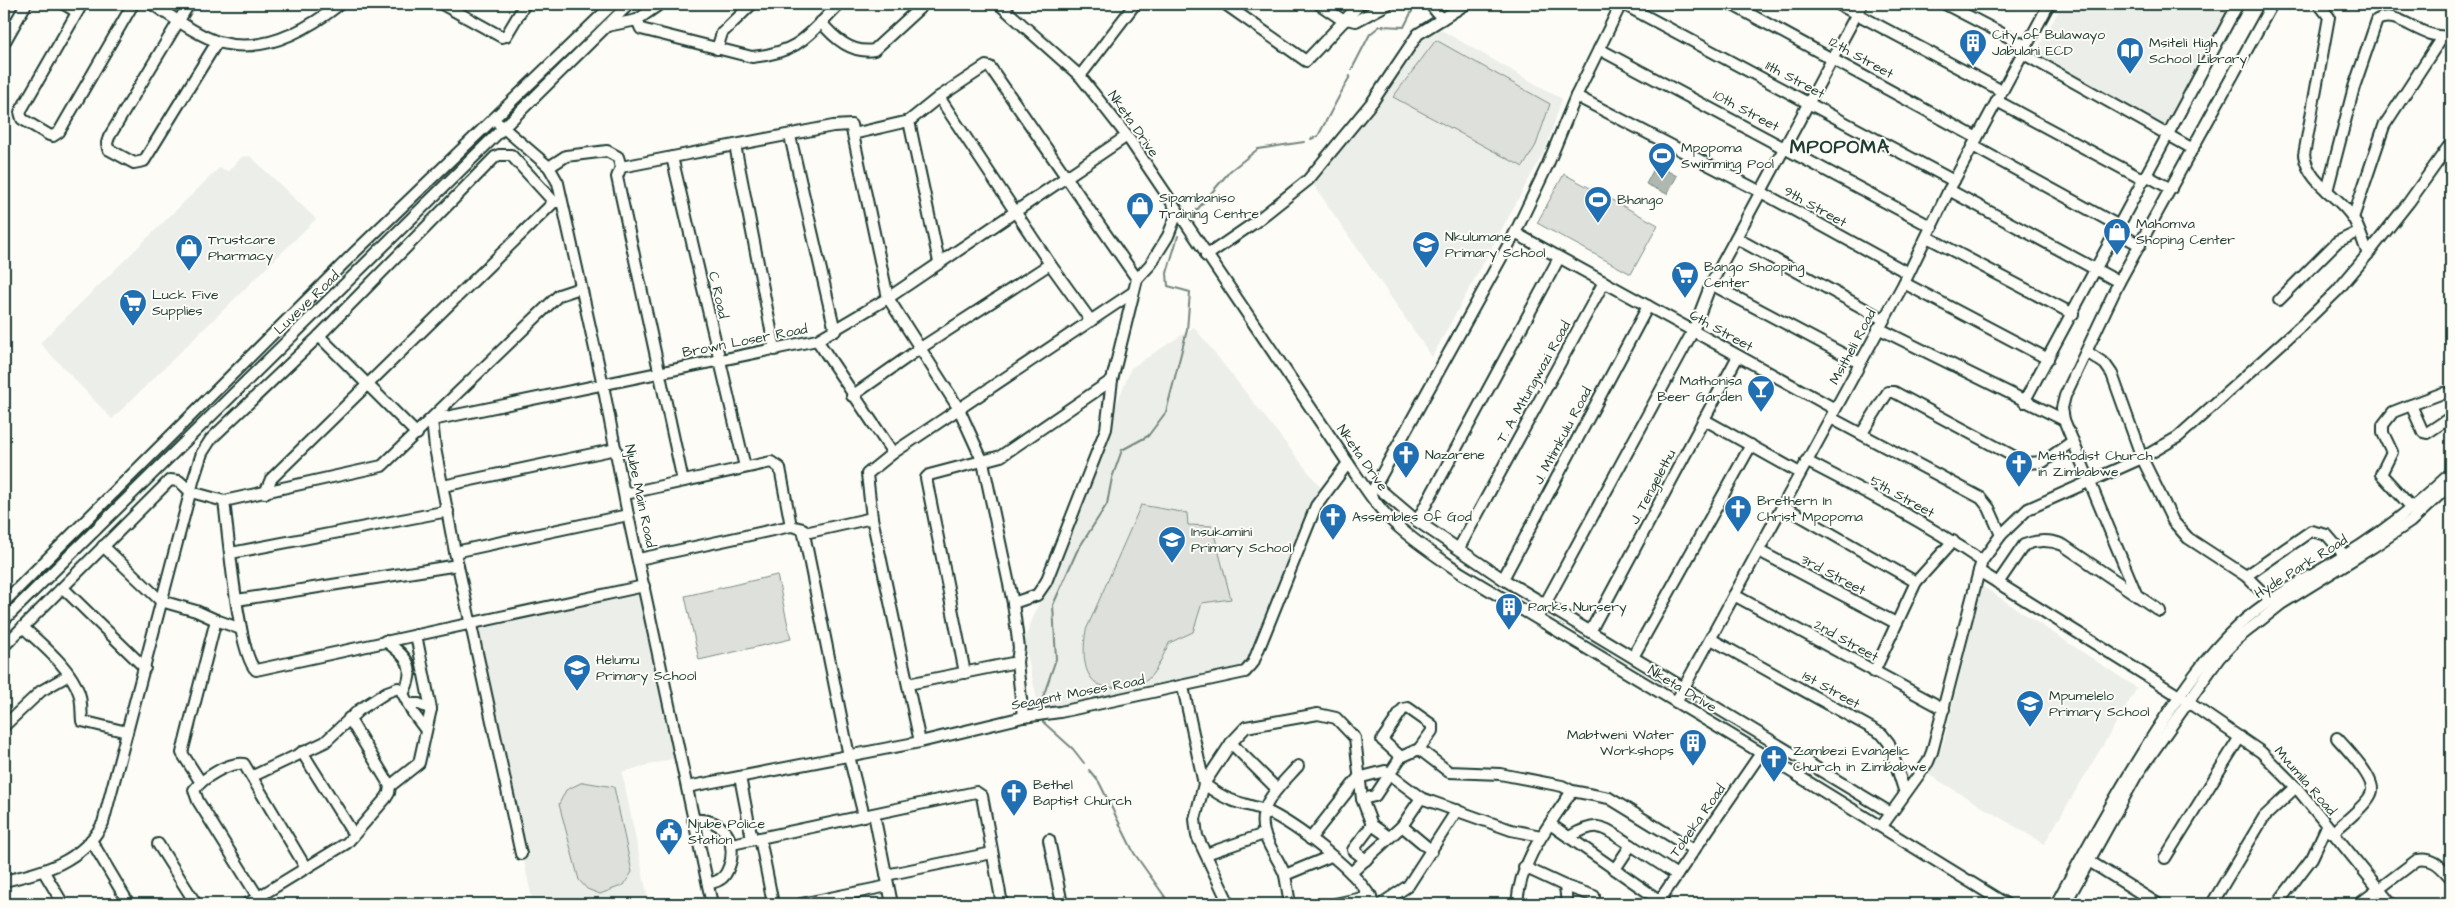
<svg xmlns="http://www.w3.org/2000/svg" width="2455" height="908" viewBox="0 0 2455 908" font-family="'Architects Daughter',sans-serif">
<rect width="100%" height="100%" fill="#fdfcf7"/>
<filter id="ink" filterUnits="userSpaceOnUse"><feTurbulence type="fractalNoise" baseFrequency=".02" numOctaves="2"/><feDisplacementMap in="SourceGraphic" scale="10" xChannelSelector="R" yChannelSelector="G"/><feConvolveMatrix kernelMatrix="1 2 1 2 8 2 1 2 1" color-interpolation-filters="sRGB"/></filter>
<g filter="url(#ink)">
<g fill="#eceee9">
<path d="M 2062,4 L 2232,4 L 2165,127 L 2033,58 Z"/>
<path d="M 1434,26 L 1562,99 L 1546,148 L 1432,357 L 1311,181 Z"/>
<path d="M 250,156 L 316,219 L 112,419 L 40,343 L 219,168 L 228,171 L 242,157 Z"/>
<path d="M 1194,327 L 1321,488 L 1250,665 L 1246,670 L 1040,713 L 1024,641 L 1131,368 Z"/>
<path d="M 1982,586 L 2137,688 L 2044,844 L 1926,773 L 1943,744 Z"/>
<path d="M 643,588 L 679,757 L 622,772 L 649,904 L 533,904 L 475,627 Z"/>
</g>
<g fill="#dde0db" stroke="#7e8e88">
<path d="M 1436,40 L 1550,104 L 1536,145 L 1523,167 L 1393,97 Z"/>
<path d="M 1564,174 L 1658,225 L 1631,274 L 1537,223 Z"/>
<path d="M 1141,505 L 1187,513 L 1188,525 L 1212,526 L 1231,599 L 1202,603 L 1193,632 L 1169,643 C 1163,655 1158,670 1147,680 C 1142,684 1131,684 1125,686 C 1083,695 1081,660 1086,630 Z"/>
<path d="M 777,575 L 791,639 L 699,660 L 685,596 Z"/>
<path d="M 583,782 L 614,787 L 632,872 L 624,885 L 600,894 L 587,889 L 579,880 L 559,804 L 566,790 Z"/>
</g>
<path fill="#aeb8b1" stroke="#75877f" d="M 1656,165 L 1677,176 L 1667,194 L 1646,184 Z"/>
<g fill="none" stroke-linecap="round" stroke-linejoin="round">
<g stroke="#75877f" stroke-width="2">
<path d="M 1352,69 L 1370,34 L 1380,26 L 1404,27 L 1413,9 L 1413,4"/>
<path d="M 1311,139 L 1318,136 L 1350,76"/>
<path d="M 1196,211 L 1230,171 L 1258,149 L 1304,142"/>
<path d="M 1043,711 L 1043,697 L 1056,659 L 1053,605 L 1077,551 L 1107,504 L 1112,478 L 1122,450 L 1148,436 L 1166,412 L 1187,330 L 1190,292 L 1168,286 L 1167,273 L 1178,236"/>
<path d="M 1043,719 L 1043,722 L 1073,749 L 1084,763"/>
<path d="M 1089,770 L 1099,782 L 1134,853 L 1170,904"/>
</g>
<defs>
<g id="minor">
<path d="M 64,4 L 77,12"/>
<path d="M 82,4 L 20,112 L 22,119 L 49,135 L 53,136 L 59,132 L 133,4"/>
<path d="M 152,4 C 171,16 198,36 219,42 C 263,55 307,30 340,4"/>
<path d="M 189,4 L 109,137 L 107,143 L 108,149 L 134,163 L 144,161 L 217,42"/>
<path d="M 442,4 L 502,37 L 506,36 L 525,4"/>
<path d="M 660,4 L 637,20 L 641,29 L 752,57 C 800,52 807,36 839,4"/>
<path d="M 999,4 L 1080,76 L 1127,136 L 1348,463 C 1362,483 1375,505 1393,522 C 1413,541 1438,557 1461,573 L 1761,753 L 2006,904"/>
<path d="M 1225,4 L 1306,61 L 1360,4"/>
<path d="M 1319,4 L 1344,21"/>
<path d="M 1430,4 L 1442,19"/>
<path d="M 1623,4 L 1954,181"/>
<path d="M 1731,4 L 1977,138"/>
<path d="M 1838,4 L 2002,91"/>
<path d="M 1945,4 L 2026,46"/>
<path d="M 2319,4 L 2329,17 L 2304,155 C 2309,185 2339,195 2353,218 C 2360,229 2363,243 2368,254"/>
<path d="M 1346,19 L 1356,21 L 1388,4"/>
<path d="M 821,22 C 833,37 852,54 874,50 L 924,4"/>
<path d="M 607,26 L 637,20"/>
<path d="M 4,43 L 26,4"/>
<path d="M 717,49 L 722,33 L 752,4"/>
<path d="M 1599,49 L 1932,227"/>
<path d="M 2022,53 L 2193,149"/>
<path d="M 1080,76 L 1135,4"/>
<path d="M 1576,96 L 1761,192 L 1908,273"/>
<path d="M 939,97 L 1050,264 L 1091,321"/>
<path d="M 1997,101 L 2144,180"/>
<path d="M 909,121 L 939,262"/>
<path d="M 499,124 L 549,167 L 558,183 L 603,385 L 628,515 L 712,904"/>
<path d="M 853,134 L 909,121 L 939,97 L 986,66 L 990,67 L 1137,279 L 1112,380 L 1106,429 L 1046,582 L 1037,595 L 1013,603"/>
<path d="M 790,136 L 835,331"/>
<path d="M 735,145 L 775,350"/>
<path d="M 1973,146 L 2119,226"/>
<path d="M 672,157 L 745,467"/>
<path d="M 549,167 L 566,156 L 607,151 L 618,157 L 621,167"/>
<path d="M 2146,175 L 2171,189"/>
<path d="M 1949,190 L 2119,282"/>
<path d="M 2327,191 L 2354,87 L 2377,20 C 2399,8 2420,41 2451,36"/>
<path d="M 2353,218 L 2384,126 L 2442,37"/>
<path d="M 2116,232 L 2140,245"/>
<path d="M 1515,233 L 1835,409"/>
<path d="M 1927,237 L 2073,314"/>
<path d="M 1736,238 L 1883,319"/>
<path d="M 1206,256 L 1254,223 L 1308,180 L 1373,101 L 1418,34 L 1466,4"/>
<path d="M 1137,279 L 1150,265 L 1168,236 L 1177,213"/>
<path d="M 1904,283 L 2048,359"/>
<path d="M 1711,284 L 1860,363"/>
<path d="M 2279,300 L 2337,242 L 2358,232"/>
<path d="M 1878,328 L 2064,420"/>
<path d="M 319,336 L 417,434"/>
<path d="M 817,340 L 893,453"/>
<path d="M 2087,352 L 2105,364 L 2112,374 L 2142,458 L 2173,521 L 2188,538 L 2246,576 L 2270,600"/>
<path d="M 852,396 L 919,349 L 1050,264"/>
<path d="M 2024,402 L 2238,4"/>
<path d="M 2411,405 L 2443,393 L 2451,397"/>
<path d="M 1831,418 L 1981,498 L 1989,508 L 2001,535"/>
<path d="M 1705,420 L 1800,473"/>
<path d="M 1862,433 L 1888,392 L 1894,392 L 2026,463 L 2043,462 L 2073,441"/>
<path d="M 1806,461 C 1866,492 1926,523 1982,561"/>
<path d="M 683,481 L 617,177 L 621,167 L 833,126 L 851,125 L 888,298 L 959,409 L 983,462 L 1013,603 L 1019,648 L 1017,662 L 1023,717"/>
<path d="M 443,486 L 616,449"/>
<path d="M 1376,486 L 1417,521 L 1503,579 L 1891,813"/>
<path d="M 1373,490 L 1515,233 L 1548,164 L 1576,96 L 1621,4"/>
<path d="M 265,493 L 271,479 L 554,202 L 559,202"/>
<path d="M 625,494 L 771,462 L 780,468 L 791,526"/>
<path d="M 224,501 C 228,530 238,656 256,670 L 644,586"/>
<path d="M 1783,506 L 1916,582"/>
<path d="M 2413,509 L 2381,474 L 2392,452 L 2383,433 L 2383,425 L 2393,412 L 2411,405 L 2423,432 L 2427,433 L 2451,417"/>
<path d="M 1417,521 L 1559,258"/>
<path d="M 805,533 L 872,518"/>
<path d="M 103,546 L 161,601 L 196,611 L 216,620"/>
<path d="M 1459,548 L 1604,282"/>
<path d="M 1759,551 L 1896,623"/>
<path d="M 455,552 L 628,515"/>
<path d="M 231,553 L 448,511"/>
<path d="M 639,559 L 791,526 L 803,529 L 849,756 L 864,816"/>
<path d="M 1979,571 L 2179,696 L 2261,752 L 2296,787 L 2391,904"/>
<path d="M 2246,576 L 2311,531 L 2327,535 L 2345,556"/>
<path d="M 1503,579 L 1648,306"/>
<path d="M 1998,583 L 2024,545 C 2037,540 2051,540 2063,545 L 2160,611"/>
<path d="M 63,588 L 145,668"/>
<path d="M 1734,595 L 1944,709"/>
<path d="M 2137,596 L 2064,420 L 2062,408 L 2065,396 L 2119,282 L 2272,4"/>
<path d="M 237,600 L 458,565"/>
<path d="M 4,602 L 356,251 L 613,4"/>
<path d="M 1538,617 L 1693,331 L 1711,284 L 1862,4"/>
<path d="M 4,620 L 629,4"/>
<path d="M 23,627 C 43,646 70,667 79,693 C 82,701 81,712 82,721 L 127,732"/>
<path d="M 1590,632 L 1738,356"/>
<path d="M 1711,639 L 1882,734 L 1889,743 L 1905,793"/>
<path d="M 385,641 C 408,657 417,667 403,694"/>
<path d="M 4,646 L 170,480 L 179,481 L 191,492 L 224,501 L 382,466 L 559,295 L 580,288"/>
<path d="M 1633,657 L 1751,445"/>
<path d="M 1874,672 L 1916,582 L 1953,541"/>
<path d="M 965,673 L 926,478 L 929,475 L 1001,456 L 1112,380"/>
<path d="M 908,684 L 1017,662"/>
<path d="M 1183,687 L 1204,784 C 1212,790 1221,796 1231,800 C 1241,804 1253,806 1264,810 C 1294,823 1362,874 1374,904"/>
<path d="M 1676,702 L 1904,283 L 1949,190 L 2049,4"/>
<path d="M 408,704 L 419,704 L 431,709"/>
<path d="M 349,718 L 390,786"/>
<path d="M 4,726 L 41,691 L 69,675"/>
<path d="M 920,742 L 872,518 L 867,474 L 893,453 L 1132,293"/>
<path d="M 1231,743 L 1277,789"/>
<path d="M 1419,749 L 1449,772 L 1500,774 L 1562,786 L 1572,791"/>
<path d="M 302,752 L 354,835"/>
<path d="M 1298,766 C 1278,788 1252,809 1267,840 C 1272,852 1280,862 1285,875 L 1331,856"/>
<path d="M 253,776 L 325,742 L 359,710 L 387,692 L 398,688 L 401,690 L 413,713 L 425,729"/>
<path d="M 740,777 L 752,839"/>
<path d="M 200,781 L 182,753 L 216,620 L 241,629"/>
<path d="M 687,787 L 920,742 L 1023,717 L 1060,712 L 1245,672 L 1253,663 L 1316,506 L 1348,463"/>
<path d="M 1362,799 L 1375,796 L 1401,757 L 1419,749 L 1432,731 L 1432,725 L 1408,708 L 1403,709 L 1382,740 L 1401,757"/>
<path d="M 874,814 L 892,904"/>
<path d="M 693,820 C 720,818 735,835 731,860 C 729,868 726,877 719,880 C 716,882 711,883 708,884"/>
<path d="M 1550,824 L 1659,900"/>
<path d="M 1402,826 L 1432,851"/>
<path d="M 1882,826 L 1928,762 L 1932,752 L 1979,571 L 1982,561 L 2001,535 L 2028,509 L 2142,458 L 2178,437 L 2302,325 L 2337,291 L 2368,254 L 2409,202 L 2451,143"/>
<path d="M 2332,833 C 2341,825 2372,801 2372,790 C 2373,776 2346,748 2337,738"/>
<path d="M 1569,837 C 1601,819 1602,827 1631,845"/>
<path d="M 760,838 L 773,904"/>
<path d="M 1310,839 L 1358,778 L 1385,771 L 1421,798"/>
<path d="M 91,840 L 129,904"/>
<path d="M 1049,840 L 1062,904"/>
<path d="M 158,844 L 196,904"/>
<path d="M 732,844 L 976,792 L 982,796 L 1002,904"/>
<path d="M 521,854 L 455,552 L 435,448 L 432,420 L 817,340 L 888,298 L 1127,136"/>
<path d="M 1206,854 L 1264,834"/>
<path d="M 2165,858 L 2240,737"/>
<path d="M 1366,860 L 1353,850 L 1372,825"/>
<path d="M 2089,861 L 2158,904"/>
<path d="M 1524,867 L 1565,886 L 1594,896"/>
<path d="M 1615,869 L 1631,845 L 1677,875"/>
<path d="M 44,872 L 63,904"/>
<path d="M 1351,873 L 1402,826 L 1421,798 L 1511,830 L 1541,836"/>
<path d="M 886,875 L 992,853"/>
<path d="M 1285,875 L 1290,904"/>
<path d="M 4,881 C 44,872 82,862 103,823 L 194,478 L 202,453 L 211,439 L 319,336 L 495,157 L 499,155 L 511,155 L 554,202"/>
<path d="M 1565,886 L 1567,904"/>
<path d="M 258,897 L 198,801 L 194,790 C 203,778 228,762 244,764 L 306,868"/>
<path d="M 2213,902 L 2264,817 L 2296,787"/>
<path d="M 247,904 L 347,843 L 386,798 L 389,793 L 390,786 L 419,763 L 431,709 L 416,635"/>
<path d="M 801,904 L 888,886"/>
<path d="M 1229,904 L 1197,836 L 1195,819 L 1204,784 L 1231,743 L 1246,727 L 1318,714 L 1336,718 L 1355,738 L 1362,799 L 1372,825 L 1389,837"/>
<path d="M 1335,904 L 1371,896"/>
<path d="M 1381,904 L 1408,886 L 1457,810"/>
<path d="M 1517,904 C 1520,860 1548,827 1572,791 L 1609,798 L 1694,850"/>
<path d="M 1657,904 L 1761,753"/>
<path d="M 2056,904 C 2088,845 2120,787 2156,731 C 2181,693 2206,655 2240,624 C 2271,596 2309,578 2344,556 C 2384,532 2418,504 2451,473"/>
<path d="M 2065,904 L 2136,776 L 2219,658 L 2237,639 L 2281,604 L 2373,547 L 2410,522 L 2451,484"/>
<path d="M 2277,904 L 2312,858 L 2327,826"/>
<path d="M 2359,904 L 2417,860 C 2434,857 2441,867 2451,878"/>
</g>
</defs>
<use href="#minor" stroke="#1f3d34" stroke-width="14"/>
<use href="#minor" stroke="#fdfcf7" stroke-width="10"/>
</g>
</g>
<defs>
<symbol id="building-pin" viewBox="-11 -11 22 30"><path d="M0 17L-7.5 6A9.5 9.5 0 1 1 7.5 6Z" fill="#1f6fb2" stroke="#fdfcf7"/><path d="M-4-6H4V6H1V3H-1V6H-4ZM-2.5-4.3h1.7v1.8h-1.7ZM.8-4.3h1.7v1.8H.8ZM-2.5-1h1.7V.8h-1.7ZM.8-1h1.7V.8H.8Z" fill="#fff"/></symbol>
<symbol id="library-pin" viewBox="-11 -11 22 30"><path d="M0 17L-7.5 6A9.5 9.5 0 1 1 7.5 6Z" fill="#1f6fb2" stroke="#fdfcf7"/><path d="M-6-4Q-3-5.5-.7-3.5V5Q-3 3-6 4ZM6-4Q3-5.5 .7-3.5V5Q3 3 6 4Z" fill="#fff"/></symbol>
<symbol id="stadium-pin" viewBox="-11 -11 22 30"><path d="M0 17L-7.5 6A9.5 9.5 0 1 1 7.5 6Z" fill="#1f6fb2" stroke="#fdfcf7"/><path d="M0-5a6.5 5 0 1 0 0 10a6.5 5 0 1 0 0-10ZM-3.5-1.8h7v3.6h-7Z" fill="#fff"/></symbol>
<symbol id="shop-pin" viewBox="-11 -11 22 30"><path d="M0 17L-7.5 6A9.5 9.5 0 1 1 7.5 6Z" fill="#1f6fb2" stroke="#fdfcf7"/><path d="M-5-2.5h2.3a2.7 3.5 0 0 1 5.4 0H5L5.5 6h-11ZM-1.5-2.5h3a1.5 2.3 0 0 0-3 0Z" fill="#fff"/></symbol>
<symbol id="school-pin" viewBox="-11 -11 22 30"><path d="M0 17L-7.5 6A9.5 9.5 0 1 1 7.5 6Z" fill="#1f6fb2" stroke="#fdfcf7"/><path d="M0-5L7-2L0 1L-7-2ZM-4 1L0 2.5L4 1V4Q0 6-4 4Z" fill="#fff"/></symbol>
<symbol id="supermarket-pin" viewBox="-11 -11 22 30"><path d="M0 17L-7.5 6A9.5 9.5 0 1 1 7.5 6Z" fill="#1f6fb2" stroke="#fdfcf7"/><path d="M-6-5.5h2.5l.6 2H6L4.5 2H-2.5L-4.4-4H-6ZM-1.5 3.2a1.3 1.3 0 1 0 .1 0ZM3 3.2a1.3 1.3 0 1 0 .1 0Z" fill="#fff"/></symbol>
<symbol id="bar-pin" viewBox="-11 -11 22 30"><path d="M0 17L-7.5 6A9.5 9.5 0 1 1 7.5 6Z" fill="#1f6fb2" stroke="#fdfcf7"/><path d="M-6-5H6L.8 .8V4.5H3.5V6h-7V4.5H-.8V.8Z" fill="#fff"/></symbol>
<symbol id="church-pin" viewBox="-11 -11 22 30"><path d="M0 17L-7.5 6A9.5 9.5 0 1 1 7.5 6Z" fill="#1f6fb2" stroke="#fdfcf7"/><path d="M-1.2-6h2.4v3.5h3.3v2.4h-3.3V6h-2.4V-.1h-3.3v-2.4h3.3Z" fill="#fff"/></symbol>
<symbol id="civic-pin" viewBox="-11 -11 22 30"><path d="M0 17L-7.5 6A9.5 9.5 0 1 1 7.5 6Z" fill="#1f6fb2" stroke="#fdfcf7"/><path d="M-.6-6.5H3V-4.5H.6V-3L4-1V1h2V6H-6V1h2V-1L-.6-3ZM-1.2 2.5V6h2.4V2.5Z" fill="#fff"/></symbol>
</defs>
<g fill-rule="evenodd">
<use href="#building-pin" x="1957" y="27" width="32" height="43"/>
<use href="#library-pin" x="2114" y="35" width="32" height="43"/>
<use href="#stadium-pin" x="1646" y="140" width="32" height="43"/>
<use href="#stadium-pin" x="1582" y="184" width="32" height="43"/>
<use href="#shop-pin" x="1124" y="190" width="32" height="43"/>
<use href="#shop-pin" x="2101" y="216" width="32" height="43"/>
<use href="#school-pin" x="1410" y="229" width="32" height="43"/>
<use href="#shop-pin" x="173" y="232" width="32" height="43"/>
<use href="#supermarket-pin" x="1669" y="259" width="32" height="43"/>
<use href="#supermarket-pin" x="117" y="287" width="32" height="43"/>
<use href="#bar-pin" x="1745" y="373" width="32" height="43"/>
<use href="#church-pin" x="1390" y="439" width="32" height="43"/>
<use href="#church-pin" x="2003" y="448" width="32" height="43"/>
<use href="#church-pin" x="1722" y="493" width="32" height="43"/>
<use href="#church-pin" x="1317" y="501" width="32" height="43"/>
<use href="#school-pin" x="1156" y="524" width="32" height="43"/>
<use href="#building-pin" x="1493" y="591" width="32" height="43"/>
<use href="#school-pin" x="561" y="652" width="32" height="43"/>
<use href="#school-pin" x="2014" y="688" width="32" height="43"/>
<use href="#building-pin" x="1677" y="727" width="32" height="43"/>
<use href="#church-pin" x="1758" y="743" width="32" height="43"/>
<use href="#church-pin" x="998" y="777" width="32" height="43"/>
<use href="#civic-pin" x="653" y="816" width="32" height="43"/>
</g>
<g text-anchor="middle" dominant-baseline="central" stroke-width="4" stroke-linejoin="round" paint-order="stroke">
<g font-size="14" fill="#1f3d34" stroke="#fdfcf7" text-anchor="start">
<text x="1992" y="35">City of Bulawayo<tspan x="1992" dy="16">Jabulani ECD</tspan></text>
<text x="2149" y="43">Msiteli High<tspan x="2149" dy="16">School Library</tspan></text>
<text x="1681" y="148">Mpopoma<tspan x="1681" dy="16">Swimming Pool</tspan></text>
<text x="1159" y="198">Sipambaniso<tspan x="1159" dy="16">Training Centre</tspan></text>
<text x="1617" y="200">Bhango</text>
<text x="2136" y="224">Mahomva<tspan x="2136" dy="16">Shoping Center</tspan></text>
<text x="1445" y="237">Nkulumane<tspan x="1445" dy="16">Primary School</tspan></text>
<text x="208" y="240">Trustcare<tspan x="208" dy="16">Pharmacy</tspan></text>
<text x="1704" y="267">Bango Shooping<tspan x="1704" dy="16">Center</tspan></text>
<text x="152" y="295">Luck Five<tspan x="152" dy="16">Supplies</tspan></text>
<text x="1742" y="381" text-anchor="end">Mathonisa<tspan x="1742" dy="16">Beer Garden</tspan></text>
<text x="1425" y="455">Nazarene</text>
<text x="2038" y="456">Methodist Church<tspan x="2038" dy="16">in Zimbabwe</tspan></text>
<text x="1757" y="501">Brethern In<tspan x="1757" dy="16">Christ Mpopoma</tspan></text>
<text x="1352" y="517">Assembles Of God</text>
<text x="1191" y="532">Insukamini<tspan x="1191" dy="16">Primary School</tspan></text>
<text x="1528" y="607">Parks Nursery</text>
<text x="596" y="660">Helumu<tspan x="596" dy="16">Primary School</tspan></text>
<text x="2049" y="696">Mpumelelo<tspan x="2049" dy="16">Primary School</tspan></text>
<text x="1674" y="735" text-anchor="end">Mabtweni Water<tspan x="1674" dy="16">Workshops</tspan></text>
<text x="1793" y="751">Zambezi Evangelic<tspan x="1793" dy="16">Church in Zimbabwe</tspan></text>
<text x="1033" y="785">Bethel<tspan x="1033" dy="16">Baptist Church</tspan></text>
<text x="688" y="824">Njube Police<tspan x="688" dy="16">Station</tspan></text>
</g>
<g font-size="14" fill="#1f3d34" stroke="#fdfcf7">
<text transform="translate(1861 58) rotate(29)">12th Street</text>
<text transform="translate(1795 80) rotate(28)">11th Street</text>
<text transform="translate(1746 111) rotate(28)">10th Street</text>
<text transform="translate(1133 124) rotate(55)">Nketa Drive</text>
<text transform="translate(1815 207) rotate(29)">9th Street</text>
<text transform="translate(718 295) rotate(77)">C Road</text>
<text transform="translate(307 303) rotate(-44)">Luveve Road</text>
<text transform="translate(1721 331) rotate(29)">6th Street</text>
<text transform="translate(745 341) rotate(-11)">Brown Loser Road</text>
<text transform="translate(1853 347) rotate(-62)">Msitheli Road</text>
<text transform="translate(1534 382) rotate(-61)">T. A. Mtungwazi Road</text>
<text transform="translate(1563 436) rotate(-62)">J. Mtimkulu Road</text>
<text transform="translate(1362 458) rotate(55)">Nketa Drive</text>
<text transform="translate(1653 487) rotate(-62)">J. Tengelethu</text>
<text transform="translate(640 496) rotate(78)">Njube Main Road</text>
<text transform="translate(1902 497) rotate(29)">5th Street</text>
<text transform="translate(2301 567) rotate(-32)">Hyde Park Road</text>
<text transform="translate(1833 575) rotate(28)">3rd Street</text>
<text transform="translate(1846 641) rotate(29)">2nd Street</text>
<text transform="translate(1682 689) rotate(31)">Nketa Drive</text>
<text transform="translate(1831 690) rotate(29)">1st Street</text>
<text transform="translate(1078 693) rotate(-11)">Seagent Moses Road</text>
<text transform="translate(2305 781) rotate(49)">Mvumila Road</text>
<text transform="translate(1698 821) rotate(-55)">Tobeka Road</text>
</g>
<g font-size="19" font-weight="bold" letter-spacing="1" fill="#1f3d34" stroke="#fdfcf7">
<text x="1840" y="147">MPOPOMA</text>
</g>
</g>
<rect width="2455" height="908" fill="none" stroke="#fdfcf7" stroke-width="20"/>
<rect x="10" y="10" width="2435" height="888" fill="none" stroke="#1f3d34" stroke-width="2" filter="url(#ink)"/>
</svg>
